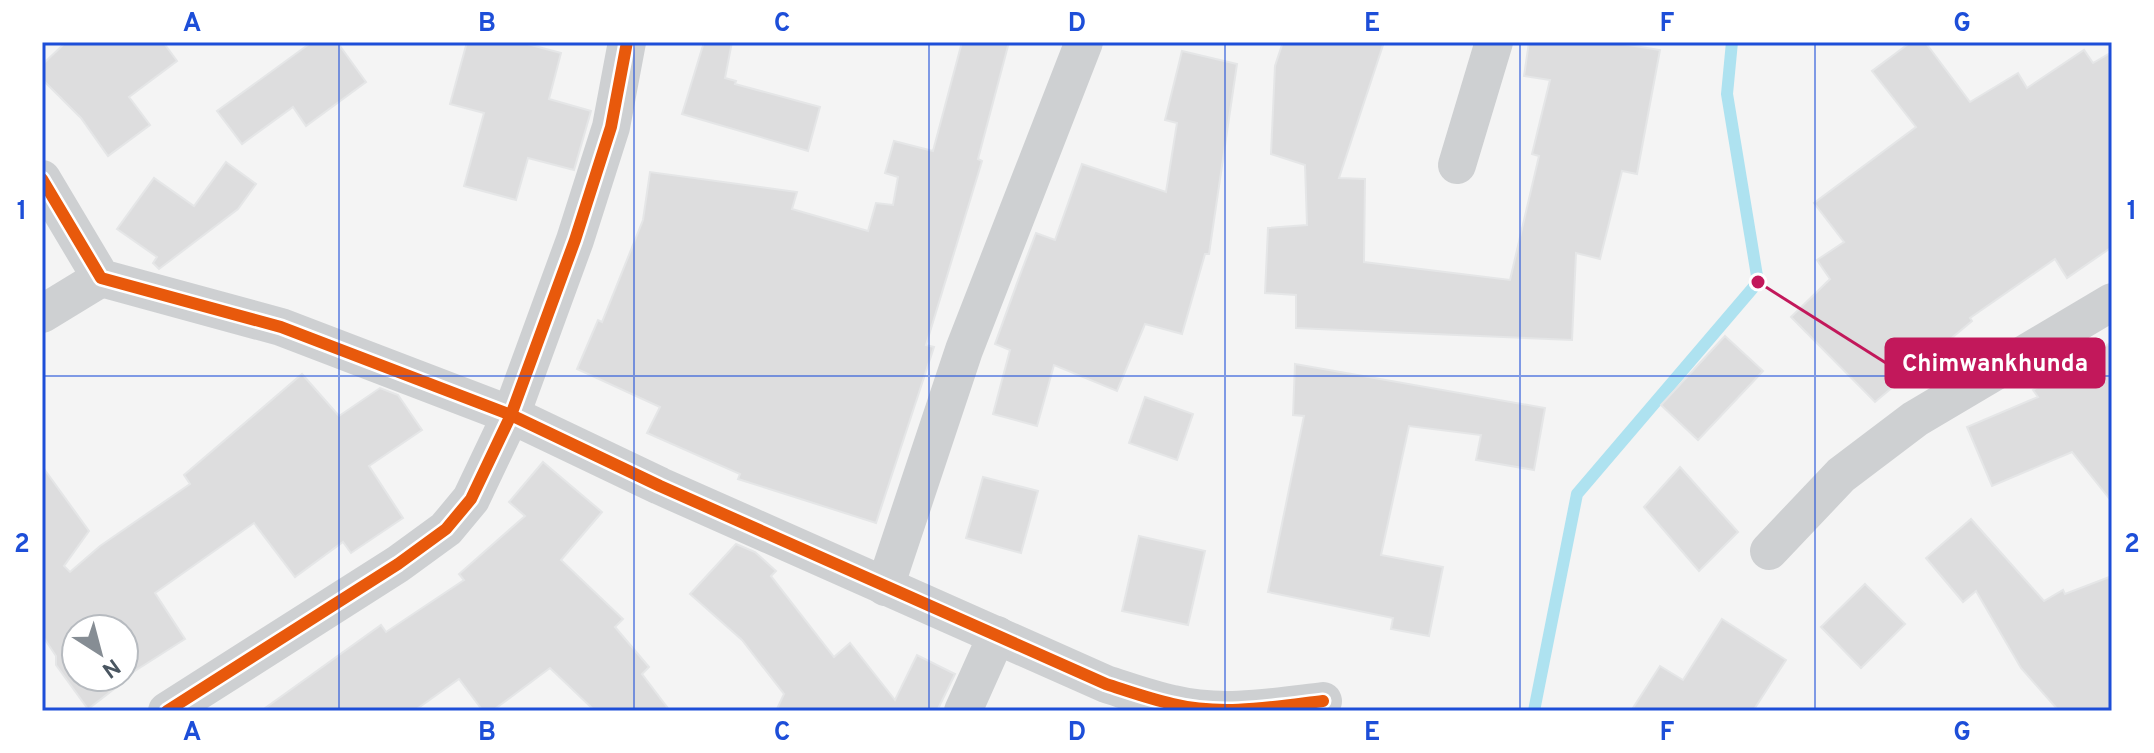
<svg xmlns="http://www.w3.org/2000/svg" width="2154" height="753" viewBox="0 0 2154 753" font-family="Overpass,sans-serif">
<rect width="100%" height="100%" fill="#f4f4f4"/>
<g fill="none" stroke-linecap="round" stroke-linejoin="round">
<path stroke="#aee2f0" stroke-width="12" d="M 1534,711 L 1577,494 L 1758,282 L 1727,94 L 1732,42"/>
</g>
<g fill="#ddddde" stroke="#e5e6e7" stroke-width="2" fill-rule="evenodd">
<path d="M 66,42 L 163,42 L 177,61 L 129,97 L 150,125 L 108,156 L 81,118 L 42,79 L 42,65 Z"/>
<path d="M 312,42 L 337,42 L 366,82 L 306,126 L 293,107 L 242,144 L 217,111 Z"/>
<path d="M 467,42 L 520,42 L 561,53 L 549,99 L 591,111 L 574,170 L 528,158 L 516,200 L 464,186 L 484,113 L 450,104 Z"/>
<path d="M 704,42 L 732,42 L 725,78 L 736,81 L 735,84 L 820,107 L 808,151 L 682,114 Z"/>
<path d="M 962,42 L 1009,42 L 978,159 L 982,161 L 926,345 L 934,347 L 876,523 L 738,479 L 740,474 L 647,433 L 660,407 L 577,369 L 598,320 L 602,322 L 643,220 L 650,172 L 797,192 L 792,209 L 868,231 L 876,203 L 893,205 L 898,177 L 885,173 L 894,141 L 933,151 Z"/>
<path d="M 1283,42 L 1384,42 L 1339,178 L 1365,179 L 1364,262 L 1510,280 L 1539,156 L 1532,154 L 1550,80 L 1524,76 L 1529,42 L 1610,42 L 1660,50 L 1637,174 L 1622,171 L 1600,259 L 1576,253 L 1572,340 L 1296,328 L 1296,295 L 1265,293 L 1268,228 L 1307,225 L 1305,165 L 1271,154 L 1275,66 Z"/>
<path d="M 1911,42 L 1925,42 L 1970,102 L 2018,73 L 2027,88 L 2084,50 L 2093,63 L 2112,52 L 2112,247 L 2067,278 L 2055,259 L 1970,318 L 1972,321 L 1875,402 L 1791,317 L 1830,279 L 1817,260 L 1844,242 L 1814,203 L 1916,127 L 1872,71 Z"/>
<path d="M 1182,51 L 1237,64 L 1209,254 L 1205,254 L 1182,334 L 1145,324 L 1117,391 L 1054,365 L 1037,426 L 993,414 L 1010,350 L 995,344 L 1020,275 L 1036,233 L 1055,240 L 1082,164 L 1166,192 L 1177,123 L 1165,120 Z"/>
<path d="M 226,162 L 256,184 L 238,209 L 159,269 L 153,263 L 157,257 L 117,229 L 154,178 L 194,206 Z"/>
<path d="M 1725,336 L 1763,371 L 1698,440 L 1661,405 Z"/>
<path d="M 2112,342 L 2112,502 L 2072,452 L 1992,486 L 1967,427 L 2038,397 L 2033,390 Z"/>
<path d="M 1295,364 L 1545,408 L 1534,470 L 1476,460 L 1481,435 L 1409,426 L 1381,555 L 1443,567 L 1429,636 L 1391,629 L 1393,618 L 1268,592 L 1304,416 L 1293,415 Z"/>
<path d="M 302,374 L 339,416 L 380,388 L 398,395 L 422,430 L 369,466 L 403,518 L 351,553 L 343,542 L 295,577 L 254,523 L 155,593 L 185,639 L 116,683 L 118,686 L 88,709 L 56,665 L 56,656 L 42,635 L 42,466 L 89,531 L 64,566 L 70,572 L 100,546 L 190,484 L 184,475 ZM 76,629 L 124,629 L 124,677 L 76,677 Z"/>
<path d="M 1145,397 L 1193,414 L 1177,460 L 1129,443 Z"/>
<path d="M 543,462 L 602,512 L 561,560 L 623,619 L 615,627 L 649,667 L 642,674 L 670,711 L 595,711 L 550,668 L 492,711 L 483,711 L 459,679 L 414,711 L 261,711 L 381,625 L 386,632 L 464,580 L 459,574 L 525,516 L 509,502 Z"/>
<path d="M 1680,467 L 1738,532 L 1699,571 L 1644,507 Z"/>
<path d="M 983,477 L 1038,491 L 1021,553 L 966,538 Z"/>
<path d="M 1971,519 L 2044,601 L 2063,590 L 2065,594 L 2112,576 L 2112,711 L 2059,711 L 2021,668 L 1976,591 L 1963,602 L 1926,558 Z"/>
<path d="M 1139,536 L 1205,551 L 1188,625 L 1122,611 Z"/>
<path d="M 736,544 L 755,552 L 776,571 L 771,576 L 834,657 L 850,643 L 895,700 L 917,655 L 955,674 L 937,711 L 776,711 L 784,694 L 742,640 L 690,594 Z"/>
<path d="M 1865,584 L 1905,624 L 1861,668 L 1821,627 Z"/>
<path d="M 1722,619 L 1786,660 L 1753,711 L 1631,711 L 1660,666 L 1683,680 Z"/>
</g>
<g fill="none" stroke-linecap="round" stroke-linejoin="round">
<g stroke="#ced0d2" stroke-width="38">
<path d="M 1457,165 L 1494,42"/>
<path d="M 42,179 L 101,278 L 281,327 L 511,415 L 660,486 L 1106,684 C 1128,691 1150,699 1173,704 C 1222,716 1273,707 1323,701"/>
<path d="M 42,314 L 101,278"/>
<path d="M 1769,551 L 1841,475 L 1915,419 L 2112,302"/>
<path d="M 885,587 L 964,350 L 1084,42"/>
<path d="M 167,711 L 398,564 L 446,529 L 471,499 L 511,415 L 575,240 L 611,127 L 627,42"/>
<path d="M 963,711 L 997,635"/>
</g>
<defs>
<g id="cycleway">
<path d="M 42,179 L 101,278 L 281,327 L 511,415 L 660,486 L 1106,684 C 1128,691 1150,699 1173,704 C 1222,716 1273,707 1323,701"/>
<path d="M 167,711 L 398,564 L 446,529 L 471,499 L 511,415 L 575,240 L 611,127 L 627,42"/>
</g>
</defs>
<use href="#cycleway" stroke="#fff" stroke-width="17"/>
<use href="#cycleway" stroke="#e8590c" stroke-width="12"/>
</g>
<path fill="none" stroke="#1d4ed8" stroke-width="2" stroke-opacity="0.55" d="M 339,42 L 339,711M 634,42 L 634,711M 929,42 L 929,711M 1225,42 L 1225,711M 1520,42 L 1520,711M 1815,42 L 1815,711M 42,376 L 2112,376"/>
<path fill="none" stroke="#c2185b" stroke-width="3" d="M1758 282L1886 363"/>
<circle fill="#c2185b" stroke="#fff" stroke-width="3" cx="1758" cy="282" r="8"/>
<rect fill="#c2185b" stroke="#c2185b" stroke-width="3" x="1886" y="339" width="218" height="48" rx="8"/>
<g font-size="24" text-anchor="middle" font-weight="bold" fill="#fff">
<text x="1995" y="371">Chimwankhunda</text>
</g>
<rect width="2154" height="753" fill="none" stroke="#ffffff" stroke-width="88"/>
<g transform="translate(100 653) rotate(144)"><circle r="38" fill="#ffffff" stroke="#b7bbc0" stroke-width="2"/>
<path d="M0-6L14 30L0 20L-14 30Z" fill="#868d94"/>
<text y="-12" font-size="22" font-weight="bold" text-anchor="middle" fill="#4a5661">N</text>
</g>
<rect x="44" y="44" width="2066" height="665" fill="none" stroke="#1d4ed8" stroke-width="3"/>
<g font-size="26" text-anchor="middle" font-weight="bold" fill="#1d4ed8">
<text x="192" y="31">A</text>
<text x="487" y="31">B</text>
<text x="782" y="31">C</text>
<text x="1077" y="31">D</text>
<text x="1372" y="31">E</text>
<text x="1667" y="31">F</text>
<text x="1962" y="31">G</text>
<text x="22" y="219">1</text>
<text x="2132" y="219">1</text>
<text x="22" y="552">2</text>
<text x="2132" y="552">2</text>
<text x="192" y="740">A</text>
<text x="487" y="740">B</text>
<text x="782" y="740">C</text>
<text x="1077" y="740">D</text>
<text x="1372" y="740">E</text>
<text x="1667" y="740">F</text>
<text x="1962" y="740">G</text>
</g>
</svg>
